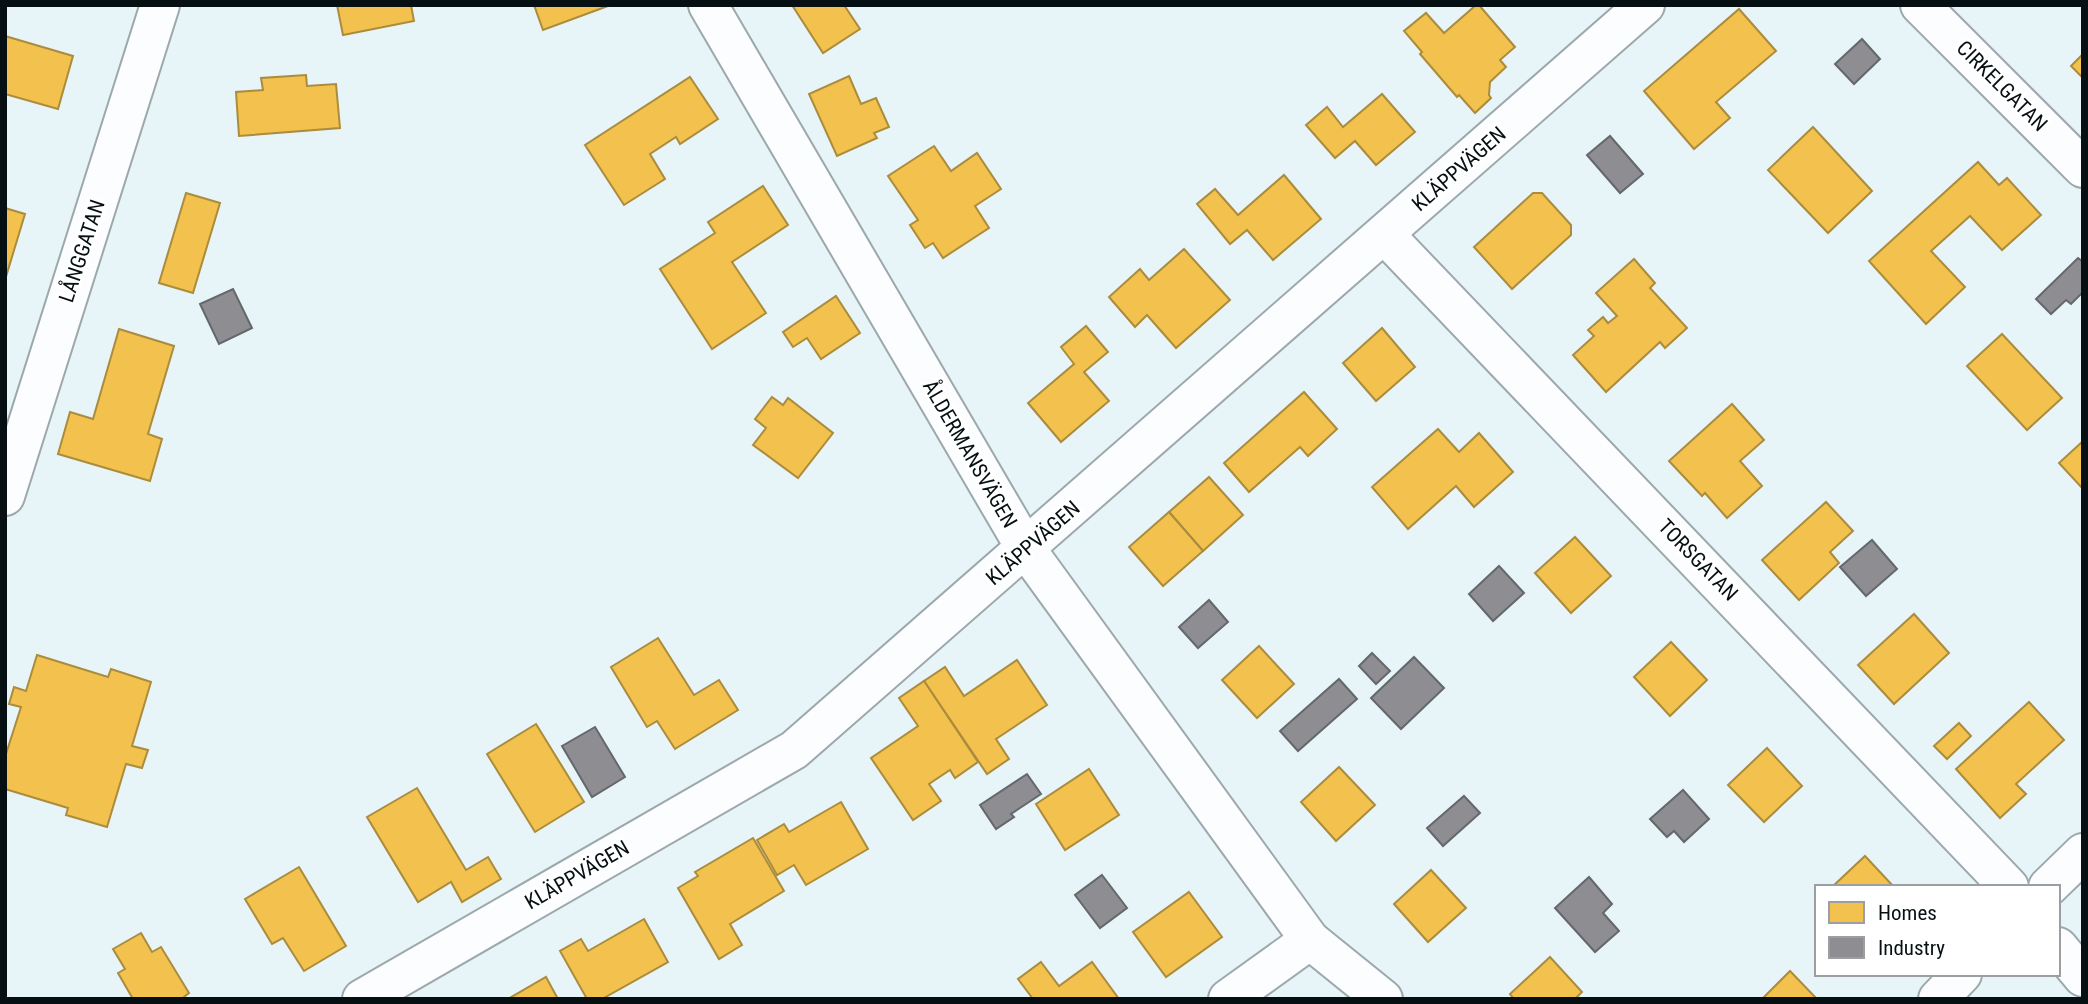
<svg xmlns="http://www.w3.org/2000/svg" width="2088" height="1004" viewBox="0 0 2088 1004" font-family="'Roboto Condensed',sans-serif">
<rect width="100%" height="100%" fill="#e7f4f8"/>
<g fill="#f2c14e" stroke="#ab8c3c" stroke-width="2">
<path d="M 337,5 L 411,5 L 414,21 L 343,35 Z"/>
<path d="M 534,5 L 608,5 L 608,6 L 543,30 Z"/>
<path d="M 792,5 L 844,5 L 860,29 L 823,53 Z"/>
<path d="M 1476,5 L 1479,5 L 1515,47 L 1500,60 L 1506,67 L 1490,82 L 1489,95 L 1491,98 L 1475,113 L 1459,95 L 1457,97 L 1420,54 L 1422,52 L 1404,31 L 1426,13 L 1444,33 Z"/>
<path d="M 1739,9 L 1776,51 L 1716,102 L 1730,118 L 1694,149 L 1644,91 Z"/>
<path d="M 5,36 L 73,56 L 58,109 L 5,94 Z"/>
<path d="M 2083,54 L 2083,78 L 2071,66 Z"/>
<path d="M 306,75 L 307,86 L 336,84 L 340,128 L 239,136 L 236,92 L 263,90 L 261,78 Z"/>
<path d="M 849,76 L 861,104 L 876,98 L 889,127 L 874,133 L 877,138 L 837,156 L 809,94 Z"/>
<path d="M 690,77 L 718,119 L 680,144 L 676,137 L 650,154 L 665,179 L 624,205 L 585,145 Z"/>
<path d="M 1382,94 L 1415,132 L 1376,165 L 1355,141 L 1335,158 L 1306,125 L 1327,107 L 1343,127 Z"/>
<path d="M 1813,127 L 1872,191 L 1828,233 L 1768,170 Z"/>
<path d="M 934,146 L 951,171 L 977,153 L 1001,189 L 975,206 L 989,228 L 943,258 L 933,243 L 925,248 L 910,225 L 918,220 L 888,176 Z"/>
<path d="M 1978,162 L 1999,185 L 2007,178 L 2041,215 L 2002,250 L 1970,216 L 1931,251 L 1965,287 L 1926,324 L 1869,261 Z"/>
<path d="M 1284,175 L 1321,219 L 1273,260 L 1247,230 L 1230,244 L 1197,204 L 1215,189 L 1238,215 Z"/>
<path d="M 763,186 L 788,225 L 732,262 L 766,313 L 712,349 L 660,269 L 715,233 L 708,222 Z"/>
<path d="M 186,193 L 220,203 L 193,293 L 159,283 Z"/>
<path d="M 1533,193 L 1542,193 L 1571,225 L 1571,235 L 1512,289 L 1474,247 Z"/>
<path d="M 5,208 L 25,214 L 5,280 Z"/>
<path d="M 1184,249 L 1230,300 L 1176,348 L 1147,315 L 1135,327 L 1109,297 L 1140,269 L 1149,280 Z"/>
<path d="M 1634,259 L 1655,283 L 1650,288 L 1687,328 L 1665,348 L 1660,342 L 1606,392 L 1573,355 L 1594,336 L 1588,330 L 1603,317 L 1608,323 L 1617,316 L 1596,293 Z"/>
<path d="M 836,296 L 860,333 L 821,359 L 807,338 L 793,347 L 783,332 Z"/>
<path d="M 1086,326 L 1108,352 L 1084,372 L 1109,401 L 1061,442 L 1028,403 L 1074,364 L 1061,347 Z"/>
<path d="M 1382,328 L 1415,367 L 1376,401 L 1343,363 Z"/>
<path d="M 119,329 L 174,346 L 148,434 L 162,439 L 150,481 L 58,454 L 70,412 L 93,419 Z"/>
<path d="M 2002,334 L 2062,398 L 2027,430 L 1967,366 Z"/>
<path d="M 1304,392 L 1337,429 L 1308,456 L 1300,447 L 1249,492 L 1224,463 Z"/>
<path d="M 772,397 L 783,405 L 788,398 L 833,433 L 798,478 L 753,445 L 766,428 L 755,419 Z"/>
<path d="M 1732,404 L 1764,440 L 1740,461 L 1762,486 L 1727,518 L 1705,493 L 1702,496 L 1669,461 Z"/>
<path d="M 1438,429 L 1459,452 L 1479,433 L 1513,472 L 1474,507 L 1456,486 L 1408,529 L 1372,487 Z"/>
<path d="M 2083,441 L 2083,489 L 2059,463 Z"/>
<path d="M 1209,477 L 1243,515 L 1203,551 L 1169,512 Z"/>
<path d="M 1826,502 L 1853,531 L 1830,552 L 1839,563 L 1799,600 L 1762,560 Z"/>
<path d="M 1169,512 L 1203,551 L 1163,586 L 1129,547 Z"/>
<path d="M 1575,537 L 1611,576 L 1571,613 L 1535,573 Z"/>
<path d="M 1914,614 L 1949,653 L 1894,704 L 1858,665 Z"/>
<path d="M 658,638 L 694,695 L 719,680 L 738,710 L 675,749 L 657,721 L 647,727 L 611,667 Z"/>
<path d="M 1671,642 L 1707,680 L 1670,716 L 1634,677 Z"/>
<path d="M 1259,646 L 1294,684 L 1257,718 L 1222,680 Z"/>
<path d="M 37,655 L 108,677 L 111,669 L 151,682 L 132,746 L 148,750 L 142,768 L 126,764 L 107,827 L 66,815 L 68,808 L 5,789 L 5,757 L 21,707 L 9,704 L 14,687 L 26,691 Z"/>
<path d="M 1017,660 L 1047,705 L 996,739 L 1009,759 L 987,774 L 924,681 L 945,667 L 964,696 Z"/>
<path d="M 924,681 L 978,762 L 955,778 L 950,770 L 929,784 L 941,801 L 913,820 L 871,758 L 918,726 L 899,698 Z"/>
<path d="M 2029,702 L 2064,740 L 2016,784 L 2026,794 L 2000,818 L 1956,769 Z"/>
<path d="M 1959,723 L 1971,736 L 1947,759 L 1934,746 Z"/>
<path d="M 536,724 L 584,802 L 535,832 L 487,754 Z"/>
<path d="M 1767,748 L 1802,786 L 1764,822 L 1728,785 Z"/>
<path d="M 1339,767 L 1375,805 L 1336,841 L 1301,802 Z"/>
<path d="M 1089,769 L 1119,815 L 1065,850 L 1036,804 Z"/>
<path d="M 417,788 L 466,870 L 488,857 L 501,879 L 462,902 L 451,882 L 418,902 L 367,817 Z"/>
<path d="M 841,802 L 868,849 L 806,885 L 794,865 L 777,875 L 757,840 L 784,824 L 789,832 Z"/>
<path d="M 753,838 L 784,891 L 730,924 L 742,945 L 719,959 L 678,888 L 698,876 L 695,872 Z"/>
<path d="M 1865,856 L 1894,887 L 1832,887 Z"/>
<path d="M 299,867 L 346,946 L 304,971 L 283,938 L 272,944 L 245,899 Z"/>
<path d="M 1431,870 L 1466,908 L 1428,942 L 1394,904 Z"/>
<path d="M 1189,892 L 1222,937 L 1166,977 L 1133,932 Z"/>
<path d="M 644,919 L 668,962 L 602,999 L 587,999 L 560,951 L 581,939 L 588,951 Z"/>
<path d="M 141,933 L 152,952 L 161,947 L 189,993 L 184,997 L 185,999 L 133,999 L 118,973 L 125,969 L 113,949 Z"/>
<path d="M 1550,957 L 1582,992 L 1575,999 L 1514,999 L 1510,994 Z"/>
<path d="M 1041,962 L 1059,986 L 1092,962 L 1119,999 L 1033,999 L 1018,979 Z"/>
<path d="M 1790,971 L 1817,999 L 1766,999 L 1764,997 Z"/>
<path d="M 546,977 L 558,999 L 508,999 Z"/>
</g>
<g fill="#8d8d92" stroke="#64686c" stroke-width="2">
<path d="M 1862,39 L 1880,59 L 1854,84 L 1835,64 Z"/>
<path d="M 1610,136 L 1643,174 L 1620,193 L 1587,155 Z"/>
<path d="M 2078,258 L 2083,262 L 2083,292 L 2071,304 L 2066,300 L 2051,314 L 2036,299 Z"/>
<path d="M 233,289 L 252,328 L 219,344 L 200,304 Z"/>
<path d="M 1872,540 L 1897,569 L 1866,596 L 1840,567 Z"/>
<path d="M 1499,566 L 1524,593 L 1493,621 L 1469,594 Z"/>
<path d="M 1209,600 L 1228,622 L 1198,648 L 1179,627 Z"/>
<path d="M 1372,653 L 1390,671 L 1376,684 L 1359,666 Z"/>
<path d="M 1414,657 L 1444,688 L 1401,729 L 1371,698 Z"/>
<path d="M 1339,679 L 1357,699 L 1298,751 L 1280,731 Z"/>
<path d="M 595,727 L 625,777 L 592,797 L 562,746 Z"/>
<path d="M 1027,774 L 1041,794 L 1011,814 L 1014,817 L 996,829 L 980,805 Z"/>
<path d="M 1683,790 L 1709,819 L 1684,842 L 1674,831 L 1667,837 L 1650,819 Z"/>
<path d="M 1464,796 L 1480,813 L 1443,846 L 1427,828 Z"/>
<path d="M 1102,875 L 1127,908 L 1100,928 L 1075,895 Z"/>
<path d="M 1589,877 L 1612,904 L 1603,913 L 1619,931 L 1595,952 L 1555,908 Z"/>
</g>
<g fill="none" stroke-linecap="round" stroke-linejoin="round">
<defs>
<g id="minor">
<path d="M 708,5 L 1026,549 L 1310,940 L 1383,999"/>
<path d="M 1920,5 L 2083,168"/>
<path d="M 1385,235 L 2009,887"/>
<path d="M 5,496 L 160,5"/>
<path d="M 2048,887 L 2083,853"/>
<path d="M 2058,947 L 2083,977"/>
<path d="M 362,999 L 794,750 L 1645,5"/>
<path d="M 1228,999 L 1310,940"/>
<path d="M 1938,999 L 1962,974"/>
</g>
</defs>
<use href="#minor" stroke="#9da8ac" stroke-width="42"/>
<use href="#minor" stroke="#fbfdfe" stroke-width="38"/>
</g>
<g text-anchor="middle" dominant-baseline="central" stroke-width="7" stroke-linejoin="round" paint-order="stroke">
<g font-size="21" fill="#061013" stroke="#fff">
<text transform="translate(2002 86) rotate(45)">CIRKELGATAN</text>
<text transform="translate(1459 169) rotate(-41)">KLÄPPVÄGEN</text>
<text transform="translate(82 251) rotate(-72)">LÅNGGATAN</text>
<text transform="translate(970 454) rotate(60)">ÅLDERMANSVÄGEN</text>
<text transform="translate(1033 543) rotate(-41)">KLÄPPVÄGEN</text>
<text transform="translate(1698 560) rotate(46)">TORSGATAN</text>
<text transform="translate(577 875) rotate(-30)">KLÄPPVÄGEN</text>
</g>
</g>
<rect width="2088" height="1004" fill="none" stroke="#061013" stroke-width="14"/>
<rect x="1815" y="885" width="245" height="91" fill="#ffffff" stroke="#9b9fa1" stroke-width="2"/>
<rect x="1829" y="902" width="35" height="21" fill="#f2c14e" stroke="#9b9fa1" stroke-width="2"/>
<text x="1878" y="920" font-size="21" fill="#061013">Homes</text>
<rect x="1829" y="937" width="35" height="21" fill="#8d8d92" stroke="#9b9fa1" stroke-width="2"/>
<text x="1878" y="955" font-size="21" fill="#061013">Industry</text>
</svg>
